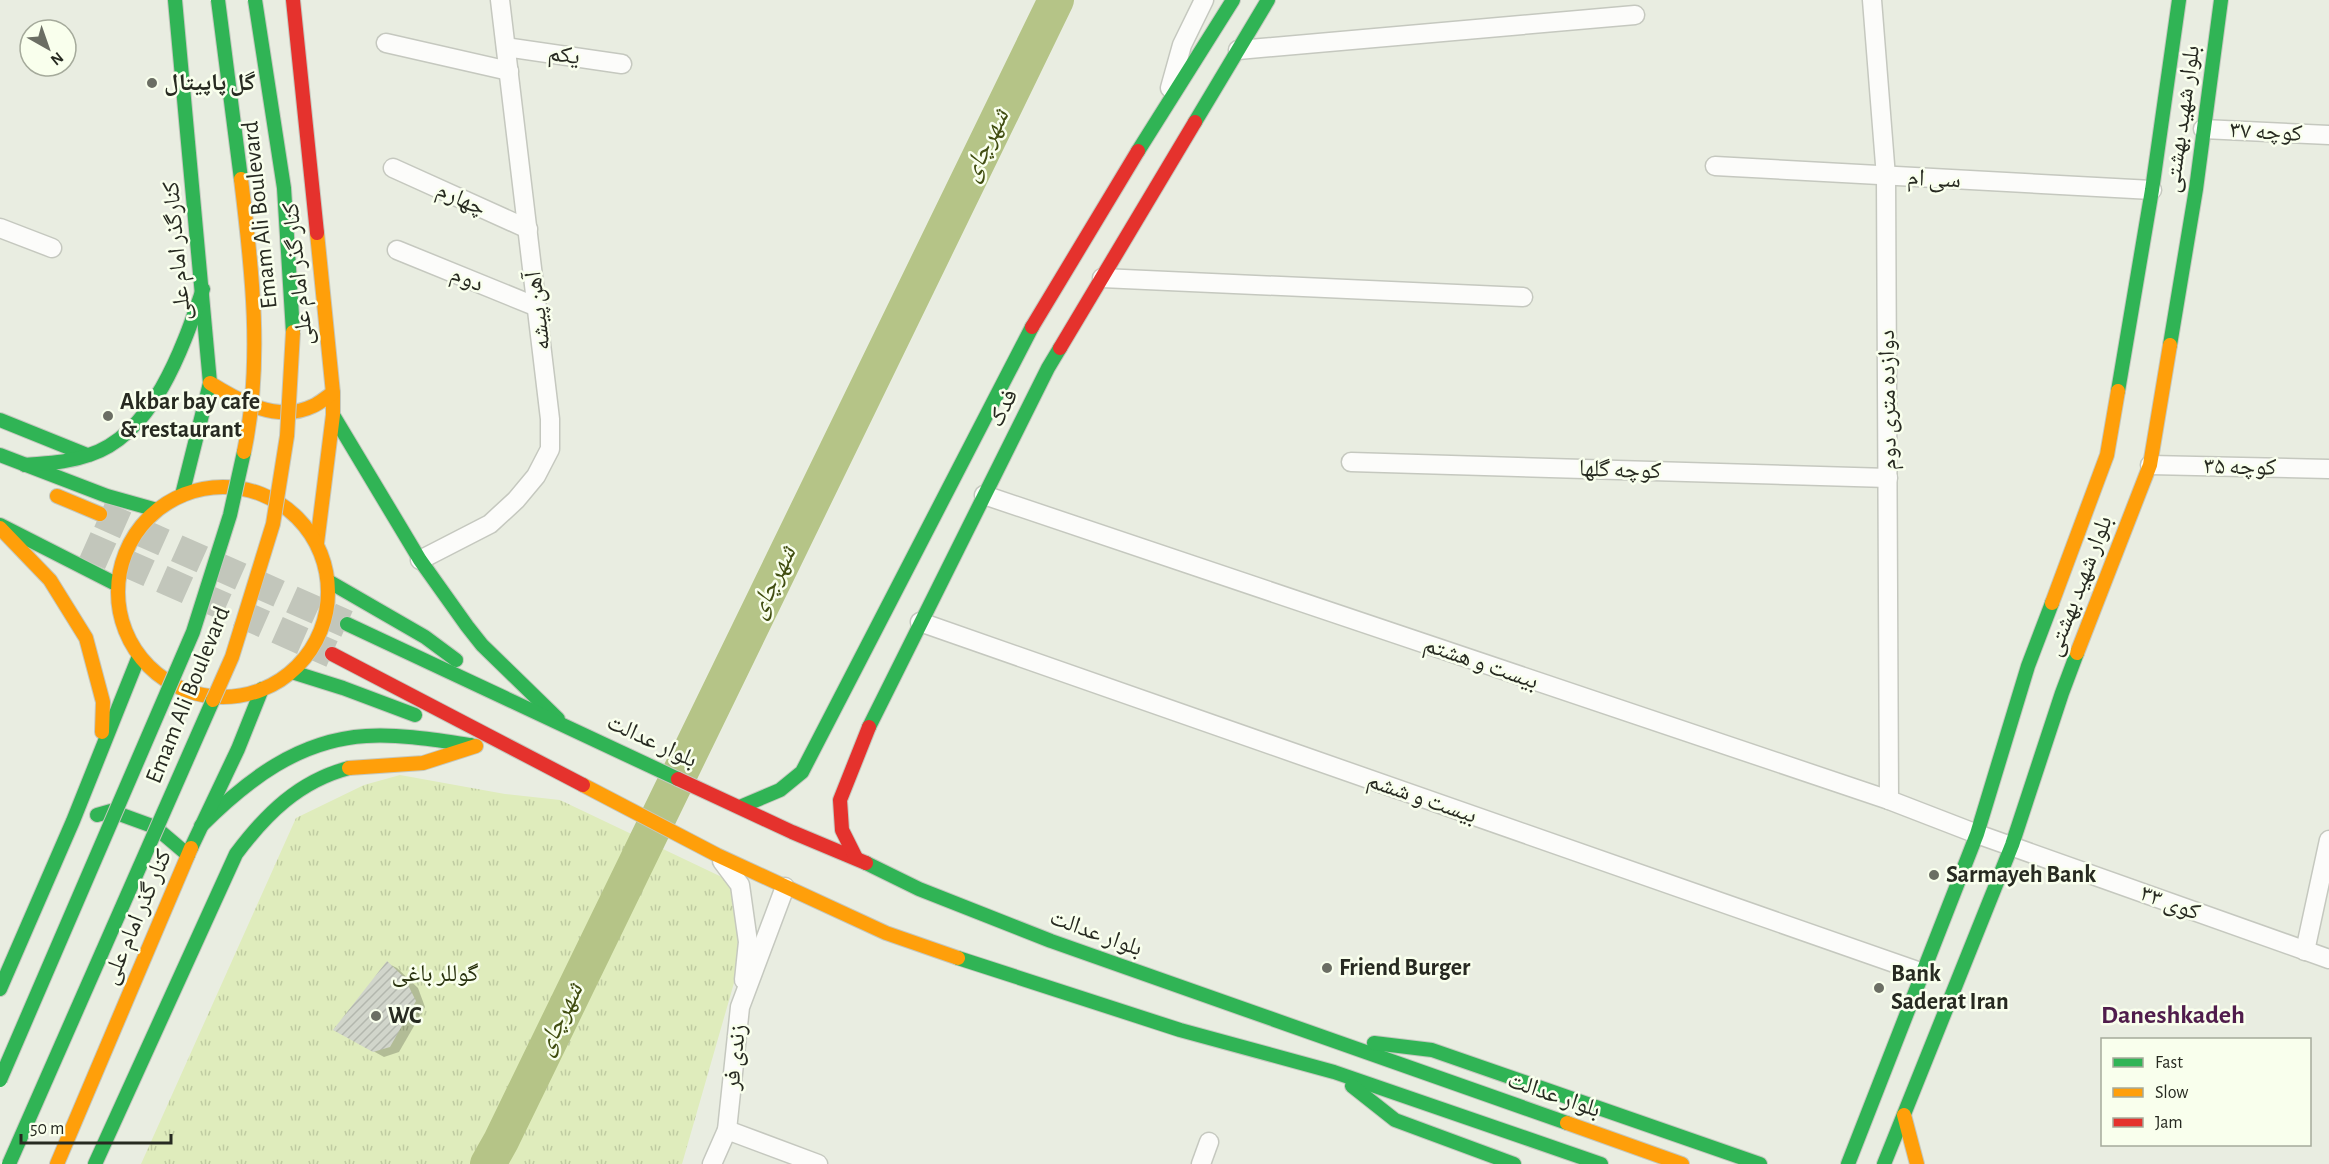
<svg xmlns="http://www.w3.org/2000/svg" width="2329" height="1164" viewBox="0 0 2329 1164" font-family="'Alegreya Sans','Noto Naskh Arabic',sans-serif">
<defs>
<pattern id="park-tufts" width="24" height="20" patternUnits="userSpaceOnUse" patternTransform="scale(1.5)"><rect width="24" height="20" fill="#dfecbc"/><path d="M3 7l-1-3M5 7V3M7 7l1-3M15 17l-1-3M17 17v-4M19 17l1-3" fill="none" stroke="#bfcba1"/></pattern>
<pattern id="building-hatch" width="6" height="6" patternUnits="userSpaceOnUse" patternTransform="scale(1.5)"><rect width="6" height="6" fill="#d1d5cb"/><path d="M-1 1l2-2M0 6l6-6M5 7l2-2" fill="none" stroke="#b3b7ae"/></pattern>
</defs>
<rect width="100%" height="100%" fill="#e9ede1"/>
<path fill="url(#park-tufts)" d="M 400,775 L 505,794 L 560,800 L 726,879 L 736,898 L 739,920 L 738,969 L 682,1164 L 141,1164 L 296,818 L 364,785 Z"/>
<path fill="#0003" d="M 387,963 L 397,968 L 418,988 L 425,1007 L 399,1052 L 384,1057 L 335,1030 Z"/>
<g fill="none" stroke-linecap="round" stroke-linejoin="round">
<path stroke="#b5c487" stroke-width="36" d="M 488,1164 L 501,1141 L 1056,0"/>
</g>
<path fill="url(#building-hatch)" d="M 387,961 L 409,982 L 408,985 L 416,1001 L 390,1047 L 373,1052 L 333,1030 Z"/>
<g fill="none" stroke-linecap="round" stroke-linejoin="round">
<g stroke="#c2c6bb" stroke-width="28" stroke-dasharray="28 14" stroke-linecap="butt">
<path d="M 100,514 L 347,624"/>
<path d="M 85,545 L 332,654"/>
</g>
<defs>
<g id="street">
<path d="M 1872,0 L 1886,177 L 1889,800"/>
<path d="M 386,43 L 509,71"/>
<path d="M 506,47 L 622,64"/>
<path d="M 1238,50 L 1635,15"/>
<path d="M 1170,88 L 1182,45 L 1204,0"/>
<path d="M 2203,129 L 2329,135"/>
<path d="M 1715,166 L 2152,190"/>
<path d="M 393,168 L 528,229"/>
<path d="M 0,228 L 52,248"/>
<path d="M 397,250 L 537,307"/>
<path d="M 1102,278 L 1523,297"/>
<path d="M 1351,462 L 1888,478"/>
<path d="M 2150,465 L 2329,469"/>
<path d="M 984,495 L 1889,800 L 1977,834 L 2329,959"/>
<path d="M 420,560 L 490,524 L 516,500 L 536,476 L 550,449 L 550,419 L 500,0"/>
<path d="M 920,622 L 1923,973"/>
<path d="M 722,861 L 740,885 L 748,942 L 744,980"/>
<path d="M 2305,951 L 2329,840"/>
<path d="M 727,1130 L 818,1164"/>
<path d="M 712,1164 L 727,1130 L 740,1007 L 785,887"/>
<path d="M 1201,1164 L 1209,1142"/>
</g>
<g id="fast">
<path d="M 175,0 L 210,383 L 182,495"/>
<path d="M 1195,122 L 1268,0"/>
<path d="M 1138,151 L 1233,0"/>
<path d="M 2170,345 L 2196,189 L 2221,0"/>
<path d="M 2118,391 L 2152,190 L 2179,0"/>
<path d="M 333,415 L 420,560 L 467,626 L 482,645 L 558,719"/>
<path d="M 0,420 L 87,455"/>
<path d="M 0,455 L 107,496 L 157,510"/>
<path d="M 25,465 C 47,463 67,463 89,455 C 154,434 183,347 203,289"/>
<path d="M 0,525 L 118,585"/>
<path d="M 328,581 L 425,637 L 456,660"/>
<path d="M 347,624 L 678,779"/>
<path d="M 292,672 L 343,688 L 415,715"/>
<path d="M 869,727 L 1048,368 L 1060,348"/>
<path d="M 740,807 L 780,790 L 802,772 L 1032,327"/>
<path d="M 97,815 L 111,811 L 155,827 L 188,855"/>
<path d="M 201,826 C 247,780 299,740 366,736 C 401,734 436,740 471,745"/>
<path d="M 191,848 L 238,749 L 262,689"/>
<path d="M 866,863 L 919,889 L 1051,941 L 1567,1123"/>
<path d="M 958,958 L 1180,1030 L 1334,1072 L 1601,1164"/>
<path d="M 0,989 L 73,821 L 139,656"/>
<path d="M 1374,1043 L 1432,1050 L 1760,1164"/>
<path d="M 1352,1086 L 1395,1120 L 1514,1164"/>
<path d="M 95,1164 L 236,854 C 266,814 299,781 349,768"/>
<path d="M 1848,1164 L 1977,834 L 2028,666 L 2052,603"/>
<path d="M 1884,1164 L 2012,845 L 2062,693 L 2077,653"/>
</g>
<g id="slow">
<path d="M 317,233 L 333,393 L 333,415 L 317,543"/>
<path d="M 210,383 C 240,402 278,423 313,406 C 320,403 326,397 333,393"/>
<circle cx="223" cy="592" r="105"/>
<path d="M 57,496 L 100,514"/>
<path d="M 0,528 L 50,580 L 86,638 L 103,702 L 102,732"/>
<path d="M 2052,603 L 2107,455 L 2118,391"/>
<path d="M 2077,653 L 2150,465 L 2170,345"/>
<path d="M 349,768 L 423,763 L 476,746"/>
<path d="M 583,785 L 717,855 L 886,933 L 958,958"/>
<path d="M 1904,1115 L 1917,1164"/>
<path d="M 1567,1123 L 1682,1164"/>
<path d="M 57,1164 L 191,848"/>
</g>
<g id="jam">
<path d="M 293,0 L 317,233"/>
<path d="M 1032,327 L 1138,151"/>
<path d="M 1060,348 L 1195,122"/>
<path d="M 332,654 L 583,785"/>
<path d="M 678,779 L 792,832 L 866,863"/>
<path d="M 856,858 L 842,830 L 840,800 L 869,727"/>
</g>
</defs>
<use href="#street" stroke="#c5c8bf" stroke-width="21"/>
<use href="#fast" stroke="#c5c8bf" stroke-width="16"/>
<use href="#slow" stroke="#c5c8bf" stroke-width="16"/>
<use href="#jam" stroke="#c5c8bf" stroke-width="16"/>
<use href="#street" stroke="#fcfcfa" stroke-width="18"/>
<use href="#fast" stroke="#30b455" stroke-width="14"/>
<use href="#slow" stroke="#ff9f0a" stroke-width="14"/>
<use href="#jam" stroke="#e5322d" stroke-width="14"/>
<defs>
<g id="fast-bridge">
<path d="M 218,0 L 241,179"/>
<path d="M 255,0 L 284,188 L 293,332"/>
<path d="M 0,1080 L 193,632 L 230,515 L 244,452"/>
<path d="M 9,1164 L 213,700"/>
</g>
<g id="slow-bridge">
<path d="M 241,179 C 252,268 263,363 244,452"/>
<path d="M 213,700 L 232,657 L 273,524 L 287,436 L 293,332"/>
</g>
</defs>
<use href="#fast-bridge" stroke="#c5c8bf" stroke-width="16" stroke-linecap="butt"/>
<use href="#slow-bridge" stroke="#c5c8bf" stroke-width="16" stroke-linecap="butt"/>
<use href="#fast-bridge" stroke="#30b455" stroke-width="14"/>
<use href="#slow-bridge" stroke="#ff9f0a" stroke-width="14"/>
</g>
<g fill="#6b6e64" stroke="#f9ffed" stroke-width="2">
<circle cx="152" cy="83" r="6"/>
<circle cx="108" cy="416" r="6"/>
<circle cx="1934" cy="875" r="6"/>
<circle cx="1327" cy="968" r="6"/>
<circle cx="1879" cy="988" r="6"/>
<circle cx="376" cy="1016" r="6"/>
</g>
<g text-anchor="middle" dominant-baseline="central" stroke-width="5" stroke-linejoin="round" paint-order="stroke">
<g font-size="24" fill="#272a21" stroke="#f9ffed">
<text transform="translate(564 55) rotate(8)">یکم</text>
<text transform="translate(2182 119) rotate(-82)">بلوار شهید بهشتی</text>
<text transform="translate(2266 132) rotate(3)">کوچه ۳۷</text>
<text transform="translate(1934 179) rotate(3)">سی ام</text>
<text transform="translate(461 199) rotate(24)">چهارم</text>
<text transform="translate(260 215) rotate(-96)">Emam Ali Boulevard</text>
<text transform="translate(177 251) rotate(-95)">کنارگذر امام علی</text>
<text transform="translate(298 274) rotate(-96)">کنار گذر امام علی</text>
<text transform="translate(467 279) rotate(22)">دوم</text>
<text transform="translate(538 311) rotate(-97)">آهن پیشه</text>
<text transform="translate(1888 400) rotate(-91)">دوازده متری دوم</text>
<text transform="translate(1003 408) rotate(-63)">فدک</text>
<text transform="translate(2240 467) rotate(1)">کوچه ۳۵</text>
<text transform="translate(1620 470) rotate(2)">کوچه گلها</text>
<text transform="translate(2079 586) rotate(-69)">بلوار شهید بهشتی</text>
<text transform="translate(1481 663) rotate(19)">بیست و هشتم</text>
<text transform="translate(188 695) rotate(-68)">Emam Ali Boulevard</text>
<text transform="translate(652 741) rotate(25)">بلوار عدالت</text>
<text transform="translate(1422 798) rotate(19)">بیست و ششم</text>
<text transform="translate(2170 903) rotate(20)">کوی ۳۳</text>
<text transform="translate(137 917) rotate(-67)">کنار گذر امام علی</text>
<text transform="translate(1096 933) rotate(20)">بلوار عدالت</text>
<text transform="translate(735 1057) rotate(-84)">زندی فر</text>
<text transform="translate(1554 1095) rotate(19)">بلوار عدالت</text>
</g>
<g font-size="24" font-weight="bold" fill="#272a21" stroke="#f9ffed" text-anchor="start">
<text x="164" y="83">گل پاپیتال</text>
<text x="120" y="402">Akbar bay cafe<tspan x="120" dy="28">&amp; restaurant</tspan></text>
<text x="1946" y="875">Sarmayeh Bank</text>
<text x="1339" y="968">Friend Burger</text>
<text x="1891" y="974">Bank<tspan x="1891" dy="28">Saderat Iran</tspan></text>
<text x="388" y="1016">WC</text>
</g>
<g font-size="24" fill="#28310d" stroke="#f9ffed">
<text x="435" y="974">گوللر باغی</text>
</g>
<g font-size="26" font-style="italic" fill="#404d10" stroke="#f9ffed">
<text transform="translate(985 145) rotate(-64)">شهرچای</text>
<text transform="translate(772 582) rotate(-64)">شهرچای</text>
<text transform="translate(559 1019) rotate(-64)">شهرچای</text>
</g>
<g font-size="26" font-weight="bold" fill="#501d4c" stroke="#f9ffed">
<text x="2173" y="1015">Daneshkadeh</text>
</g>
</g>
<rect x="2101" y="1038" width="210" height="108" fill="#f9ffed" stroke="#a5aa9b" stroke-width="1.5"/>
<rect x="2113" y="1058" width="30" height="9" fill="#30b455" stroke="#a5aa9b" stroke-width="1.5"/>
<text x="2155" y="1068" font-size="18" fill="#272a21">Fast</text>
<rect x="2113" y="1088" width="30" height="9" fill="#ff9f0a" stroke="#a5aa9b" stroke-width="1.5"/>
<text x="2155" y="1098" font-size="18" fill="#272a21">Slow</text>
<rect x="2113" y="1118" width="30" height="9" fill="#e5322d" stroke="#a5aa9b" stroke-width="1.5"/>
<text x="2155" y="1128" font-size="18" fill="#272a21">Jam</text>
<g transform="translate(48 48) rotate(140)"><circle r="28" fill="#f9ffed" stroke="#a5aa9b" stroke-width="1.5"/>
<path d="M0-4.5L10 22L0 15L-10 22Z" fill="#6b6e64"/>
<text y="-9" font-size="16" font-weight="bold" text-anchor="middle" fill="#272a21">N</text>
</g>
<path d="M21 1134v9h150v-9" fill="none" stroke="#272a21" stroke-width="3"/>
<text x="30" y="1134" font-size="18" fill="#272a21" stroke="#f9ffed" stroke-width="4.5" paint-order="stroke">50 m</text>
</svg>
